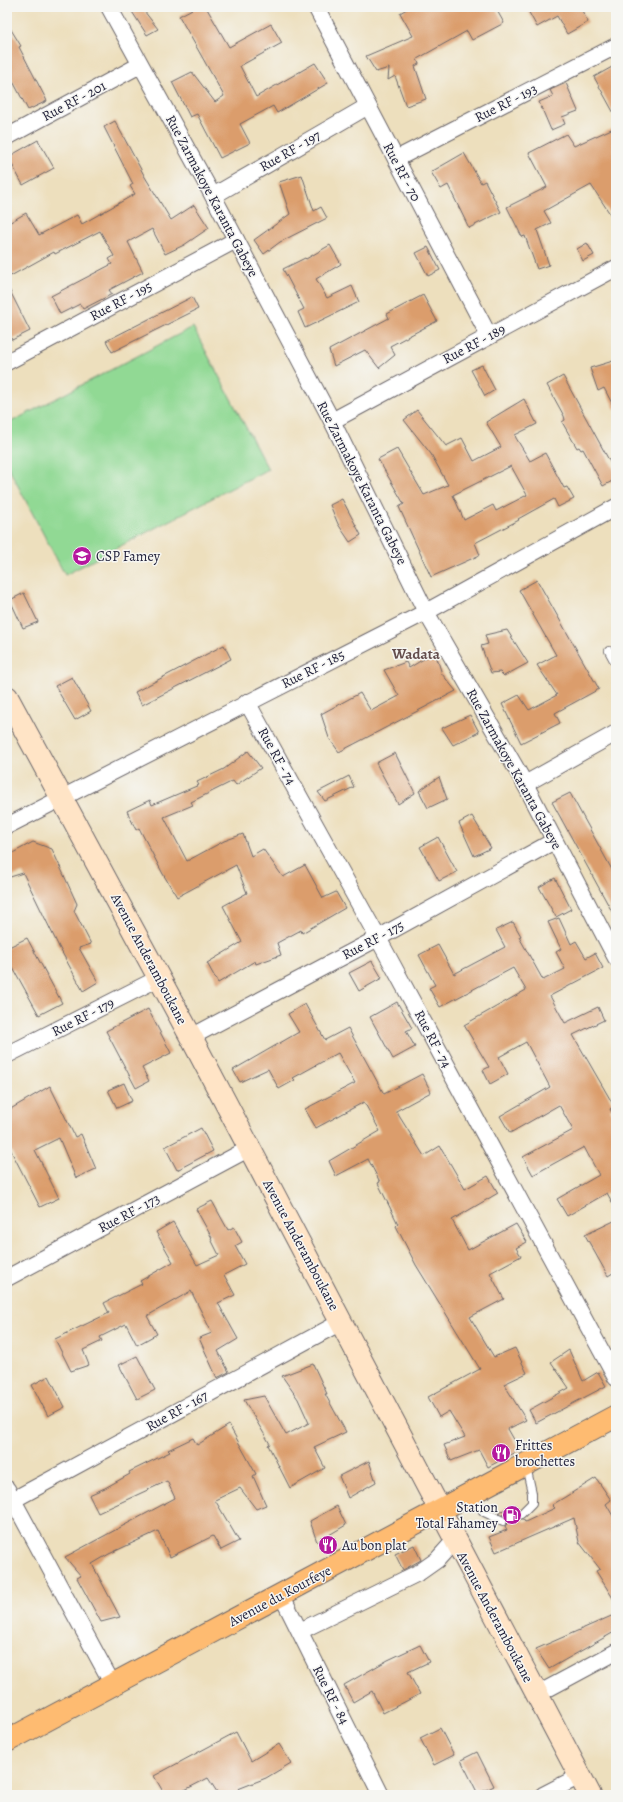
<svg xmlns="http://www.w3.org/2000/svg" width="623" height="1802" viewBox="0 0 623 1802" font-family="Alegreya,serif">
<rect width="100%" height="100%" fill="#f6f6f2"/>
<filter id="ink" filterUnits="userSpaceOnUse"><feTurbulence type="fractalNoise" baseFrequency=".025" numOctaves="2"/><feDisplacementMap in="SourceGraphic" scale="8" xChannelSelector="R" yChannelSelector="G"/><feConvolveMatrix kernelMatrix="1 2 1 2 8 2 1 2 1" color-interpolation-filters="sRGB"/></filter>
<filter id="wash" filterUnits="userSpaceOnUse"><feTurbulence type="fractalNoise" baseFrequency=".012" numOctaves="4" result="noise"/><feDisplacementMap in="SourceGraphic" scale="16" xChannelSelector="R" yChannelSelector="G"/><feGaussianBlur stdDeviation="0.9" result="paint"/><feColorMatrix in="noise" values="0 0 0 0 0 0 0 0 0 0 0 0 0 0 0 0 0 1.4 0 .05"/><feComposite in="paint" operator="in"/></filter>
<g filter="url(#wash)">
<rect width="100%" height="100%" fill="#eddfbd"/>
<path fill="#91d994" stroke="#5a7e68" d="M 193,327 L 268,469 L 65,575 L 7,465 L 7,424 Z"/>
<g id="blocks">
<g fill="#db9d6c" fill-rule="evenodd">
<path d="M 129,7 L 141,7 L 158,29 L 147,35 Z"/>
<path d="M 196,7 L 206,7 L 229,47 L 271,24 L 282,43 L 240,66 L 256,97 L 315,63 L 328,83 L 277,113 L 273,106 L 240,124 L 250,143 L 220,158 L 197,114 L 190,117 L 172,82 L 192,72 L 215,102 L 224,96 L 179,16 Z"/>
<path d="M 410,7 L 495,7 L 504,23 L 472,40 L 467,31 L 417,59 L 419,64 L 415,66 L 426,99 L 406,106 L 395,76 L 388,80 L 389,68 L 376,72 L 366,56 L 413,36 L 400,13 Z"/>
<path d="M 526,7 L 580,7 L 588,22 L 567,34 L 557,16 L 537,27 Z"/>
<path d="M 7,23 L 21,46 L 19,47 L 47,101 L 28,110 L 7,70 Z"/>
<path d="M 612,67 L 616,74 L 616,117 L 594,77 Z"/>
<path d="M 566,83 L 578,111 L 562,117 L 565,124 L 551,130 L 539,102 L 553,96 L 550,90 Z"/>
<path d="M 115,121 L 145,177 L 171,220 L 194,205 L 209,228 L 184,245 L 165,254 L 152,229 L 128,242 L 143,272 L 109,290 L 112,294 L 83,309 L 80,304 L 60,314 L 51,296 L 112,264 L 109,259 L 114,256 L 100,231 L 55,254 L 54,252 L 7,278 L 7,224 L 26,213 L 39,235 L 77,215 L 82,224 L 135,194 L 130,186 L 133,184 L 104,127 Z"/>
<path d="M 616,127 L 616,223 L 591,185 L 544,211 L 551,223 L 537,230 L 549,265 L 537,269 L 525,236 L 522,237 L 507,207 L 547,187 L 529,153 L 566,134 L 574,146 Z"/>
<path d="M 38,140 L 54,168 L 23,185 L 8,157 Z"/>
<path d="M 464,153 L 481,183 L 485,181 L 501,212 L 469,228 L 448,185 L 441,189 L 431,172 Z"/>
<path d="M 302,175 L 314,211 L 321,207 L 327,218 L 280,242 L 264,254 L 254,240 L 290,214 L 279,182 Z"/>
<path d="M 587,243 L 594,255 L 583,261 L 577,249 Z"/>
<path d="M 330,245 L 341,264 L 316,279 L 327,298 L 352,286 L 359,302 L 305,328 L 298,312 L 304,309 L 283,269 L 305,258 L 306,259 Z"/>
<path d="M 428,247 L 440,270 L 428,276 L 416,253 Z"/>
<path d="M 7,285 L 30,331 L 12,340 L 7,329 Z"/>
<path d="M 423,295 L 437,321 L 390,346 L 395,355 L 379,368 L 365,350 L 334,366 L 329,350 L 389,318 L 387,314 Z"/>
<path d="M 192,297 L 198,309 L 112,352 L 106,341 Z"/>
<path d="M 613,361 L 616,370 L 616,411 L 604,388 L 598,391 L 590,368 Z"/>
<path d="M 482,365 L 495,390 L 485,396 L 471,370 Z"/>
<path d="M 563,376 L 616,473 L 616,479 L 603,486 L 583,449 L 581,450 L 579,447 L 577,448 L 562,422 L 565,420 L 564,416 L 547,385 Z"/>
<path d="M 524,399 L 537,424 L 515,435 L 516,438 L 530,461 L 545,453 L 564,488 L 567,487 L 574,499 L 558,507 L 554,499 L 518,519 L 519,520 L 475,543 L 480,555 L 431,577 L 399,507 L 404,504 L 378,459 L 397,449 L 424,495 L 448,485 L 431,454 L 404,420 L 417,410 L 446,446 L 462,438 L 474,461 L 501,447 L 486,422 ZM 511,466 L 527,495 L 496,511 L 493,505 L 464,520 L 453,495 Z"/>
<path d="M 342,499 L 361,535 L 350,542 L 338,524 L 330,505 Z"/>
<path d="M 537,580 L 599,689 L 555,713 L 560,723 L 521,743 L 502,704 L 519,695 L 529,710 L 557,695 L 537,665 L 556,655 L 519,590 Z"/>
<path d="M 24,593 L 38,622 L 23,628 L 10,600 Z"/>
<path d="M 507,630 L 528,663 L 504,676 L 500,672 L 491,673 L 481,646 L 488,644 L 485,635 Z"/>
<path d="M 224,645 L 231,659 L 142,705 L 135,692 Z"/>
<path d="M 435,652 L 442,674 L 456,691 L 339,752 L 329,738 L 321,714 L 360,693 L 371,711 L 399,696 L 384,670 L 406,662 L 409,668 Z"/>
<path d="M 72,677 L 91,711 L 75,720 L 55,686 Z"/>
<path d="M 470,715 L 479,732 L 453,745 L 442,728 Z"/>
<path d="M 248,751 L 261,768 L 236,785 L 233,781 L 191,802 L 193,805 L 164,817 L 187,861 L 224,841 L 243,834 L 251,856 L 263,849 L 283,877 L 305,865 L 323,898 L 336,892 L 345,908 L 302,933 L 301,930 L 277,943 L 281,955 L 256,964 L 255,961 L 218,983 L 207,963 L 242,942 L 223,906 L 247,893 L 236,865 L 177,897 L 163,874 L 139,828 L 136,830 L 127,811 L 150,800 L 152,805 L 199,785 L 197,782 L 224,769 Z"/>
<path d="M 395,753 L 415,793 L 398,804 L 376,763 Z"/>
<path d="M 349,776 L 354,787 L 325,801 L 318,792 Z"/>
<path d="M 439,777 L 447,799 L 428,808 L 419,791 Z"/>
<path d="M 570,793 L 616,877 L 616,919 L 552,802 Z"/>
<path d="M 472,816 L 491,848 L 474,856 L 459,823 Z"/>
<path d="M 438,837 L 457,872 L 439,881 L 420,847 Z"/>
<path d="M 33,842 L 52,849 L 77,904 L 74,911 L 91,944 L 79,948 L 98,982 L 83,991 L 59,947 L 23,873 L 7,878 L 7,856 Z"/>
<path d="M 555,878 L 571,909 L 556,917 L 539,887 Z"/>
<path d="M 559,918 L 571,944 L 576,941 L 586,958 L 595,953 L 603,968 L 550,996 L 565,1023 L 598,1007 L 604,1020 L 573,1035 L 614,1106 L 610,1109 L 616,1120 L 616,1209 L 607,1193 L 567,1216 L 557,1199 L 599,1175 L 584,1147 L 533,1175 L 523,1157 L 573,1130 L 559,1105 L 510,1133 L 500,1116 L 550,1087 L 526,1042 L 499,1057 L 508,1074 L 490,1084 L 483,1070 L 489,1067 L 464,1025 L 526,990 L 513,968 L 440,1007 L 429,988 L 435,985 L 419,955 L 438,945 L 454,974 L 505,947 L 496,930 L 513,922 L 521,936 L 519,937 L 543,980 L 565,969 L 556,952 L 561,949 L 548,922 Z"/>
<path d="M 27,938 L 62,1003 L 39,1015 L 13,968 L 7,971 L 7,948 Z"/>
<path d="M 372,961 L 382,978 L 359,991 L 349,973 Z"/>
<path d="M 397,1002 L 412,1028 L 406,1031 L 415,1047 L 393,1059 L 370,1017 Z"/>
<path d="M 305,1004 L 325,1040 L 348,1028 L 384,1094 L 422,1074 L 431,1092 L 396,1111 L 424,1156 L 440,1146 L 465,1189 L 488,1176 L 498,1193 L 452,1220 L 468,1250 L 516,1224 L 527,1242 L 516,1248 L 521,1256 L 490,1273 L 504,1299 L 470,1317 L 494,1357 L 515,1348 L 527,1373 L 504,1384 L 526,1420 L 508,1429 L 520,1450 L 488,1467 L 479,1450 L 451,1461 L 444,1445 L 465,1437 L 449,1411 L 439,1417 L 428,1397 L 480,1369 L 416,1265 L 396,1226 L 398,1224 L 378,1183 L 380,1182 L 368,1159 L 336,1176 L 329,1161 L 380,1131 L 364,1102 L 316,1128 L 305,1109 L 355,1083 L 338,1053 L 293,1078 L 295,1080 L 279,1089 L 268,1069 L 240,1082 L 233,1070 L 299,1032 L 288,1014 Z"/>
<path d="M 148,1009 L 171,1053 L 142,1068 L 149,1081 L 136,1088 L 106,1031 Z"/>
<path d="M 124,1083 L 132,1101 L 117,1108 L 108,1090 Z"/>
<path d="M 50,1086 L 75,1137 L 81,1134 L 96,1169 L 76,1178 L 59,1138 L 35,1150 L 59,1198 L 40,1207 L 7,1143 L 7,1111 Z"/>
<path d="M 201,1128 L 213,1151 L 177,1170 L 165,1147 Z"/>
<path d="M 212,1201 L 228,1230 L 234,1227 L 242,1242 L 235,1246 L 245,1264 L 224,1275 L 235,1295 L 218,1303 L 238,1339 L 218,1351 L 229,1372 L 217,1378 L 199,1338 L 212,1333 L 191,1291 L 147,1316 L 157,1334 L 137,1345 L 126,1324 L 100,1337 L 102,1341 L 83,1350 L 89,1365 L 71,1371 L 55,1339 L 109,1313 L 104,1303 L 142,1284 L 140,1281 L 173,1262 L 156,1232 L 173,1222 L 197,1265 L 219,1255 L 211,1239 L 212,1238 L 196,1209 Z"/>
<path d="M 616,1220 L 616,1271 L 608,1276 L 585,1235 Z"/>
<path d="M 569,1350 L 583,1381 L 598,1372 L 606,1386 L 536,1423 L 529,1410 L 569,1388 L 551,1362 Z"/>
<path d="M 137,1356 L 155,1390 L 137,1399 L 119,1365 Z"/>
<path d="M 313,1364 L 327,1394 L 325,1394 L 346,1432 L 314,1447 L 325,1468 L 290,1488 L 268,1445 L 270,1444 L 244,1400 L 264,1396 L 286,1435 L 309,1423 L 298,1399 L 282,1376 Z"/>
<path d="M 49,1376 L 65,1407 L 48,1416 L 32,1385 Z"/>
<path d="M 229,1425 L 256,1474 L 253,1476 L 266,1505 L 256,1509 L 240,1488 L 215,1500 L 239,1541 L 221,1550 L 213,1536 L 170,1557 L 158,1531 L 109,1554 L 92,1564 L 120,1617 L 101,1622 L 77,1578 L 81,1576 L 65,1557 L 175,1498 L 167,1481 L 98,1513 L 89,1495 L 105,1488 L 130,1474 L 129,1472 L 170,1452 L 168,1450 L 193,1438 L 197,1445 Z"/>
<path d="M 369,1461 L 376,1482 L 348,1498 L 339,1476 Z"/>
<path d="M 596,1478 L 611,1500 L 606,1504 L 616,1521 L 616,1603 L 596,1571 L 600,1569 L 579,1542 L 574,1518 L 496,1552 L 489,1537 L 507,1530 L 505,1526 L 508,1523 L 508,1518 L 499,1512 L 516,1505 L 518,1509 L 516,1516 L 519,1519 L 523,1519 L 525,1522 L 555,1508 L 552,1505 Z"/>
<path d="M 337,1506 L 346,1525 L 317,1542 L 310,1521 Z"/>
<path d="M 414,1545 L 421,1560 L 403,1570 L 395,1554 Z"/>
<path d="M 616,1614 L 616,1631 L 549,1669 L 536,1649 Z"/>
<path d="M 420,1645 L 429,1662 L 408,1672 L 420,1694 L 383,1713 L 372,1691 L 353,1702 L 344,1685 L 388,1660 Z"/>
<path d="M 440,1728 L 454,1755 L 434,1765 L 420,1738 Z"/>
<path d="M 236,1732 L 251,1761 L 279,1744 L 291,1763 L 266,1778 L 238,1789 L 240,1795 L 219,1795 L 208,1778 L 175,1795 L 165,1795 L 154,1776 Z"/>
<path d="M 477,1752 L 494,1786 L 478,1794 L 461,1760 Z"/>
</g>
</g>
</g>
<g filter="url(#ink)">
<use href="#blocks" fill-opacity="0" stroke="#696468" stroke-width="1"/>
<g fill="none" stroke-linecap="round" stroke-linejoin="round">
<defs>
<g id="lane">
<path d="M 609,651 L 616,664"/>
<path d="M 470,1495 L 484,1512 L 503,1521"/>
<path d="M 521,1514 L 532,1503 L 532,1493 L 526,1466"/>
</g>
<g id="street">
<path d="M 109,7 L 213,196 L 332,421 L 426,612 L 525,784 L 616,958"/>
<path d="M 316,7 L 489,336"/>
<path d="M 7,137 L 140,65"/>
<path d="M 396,159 L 616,46"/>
<path d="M 213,196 L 368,106"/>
<path d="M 7,362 L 236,240"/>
<path d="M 332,421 L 616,268"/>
<path d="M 247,702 L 378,938 L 616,1378"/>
<path d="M 525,784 L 616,733"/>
<path d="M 7,826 L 426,612 L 616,507"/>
<path d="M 191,1037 L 378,938 L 554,841"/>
<path d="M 7,1055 L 159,978"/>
<path d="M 7,1278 L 250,1148"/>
<path d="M 7,1489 L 113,1685"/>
<path d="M 13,1500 L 341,1322"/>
<path d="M 282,1596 L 381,1795"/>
<path d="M 300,1631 L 420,1572 L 437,1560 L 455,1540"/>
<path d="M 536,1695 L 616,1652"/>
<path d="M 543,1795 L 580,1776"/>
</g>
<path id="secondary" d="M 7,697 L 191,1037 L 590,1795"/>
<path id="primary" d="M 7,1741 L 616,1416"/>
</defs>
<use href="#lane" stroke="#696468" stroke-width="10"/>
<use href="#street" stroke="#696468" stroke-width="18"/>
<use href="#secondary" stroke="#696468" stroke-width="24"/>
<use href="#primary" stroke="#696468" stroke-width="24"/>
<use href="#lane" stroke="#fff" stroke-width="8"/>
<use href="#street" stroke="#fff" stroke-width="16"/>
<use href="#secondary" stroke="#ffe4c6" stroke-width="22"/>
<use href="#primary" stroke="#febb71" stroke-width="22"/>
</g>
</g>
<defs>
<symbol id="school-disc" viewBox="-11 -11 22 22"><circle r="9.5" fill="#b5179e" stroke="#f6f6f2"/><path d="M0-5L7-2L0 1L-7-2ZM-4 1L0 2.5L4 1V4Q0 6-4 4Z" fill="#fff"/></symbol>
<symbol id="restaurant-disc" viewBox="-11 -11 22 22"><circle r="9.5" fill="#b5179e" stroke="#f6f6f2"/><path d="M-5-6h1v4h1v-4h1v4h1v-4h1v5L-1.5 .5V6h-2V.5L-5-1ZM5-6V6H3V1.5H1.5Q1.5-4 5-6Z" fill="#fff"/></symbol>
<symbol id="fuel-disc" viewBox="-11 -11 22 22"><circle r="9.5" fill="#b5179e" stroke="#f6f6f2"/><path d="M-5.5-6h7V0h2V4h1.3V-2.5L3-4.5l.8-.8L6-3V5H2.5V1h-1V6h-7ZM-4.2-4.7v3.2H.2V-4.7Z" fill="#fff"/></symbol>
</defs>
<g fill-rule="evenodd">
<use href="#school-disc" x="71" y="545" width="22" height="22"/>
<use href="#restaurant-disc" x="490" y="1442" width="22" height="22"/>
<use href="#fuel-disc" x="501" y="1504" width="22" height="22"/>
<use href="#restaurant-disc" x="317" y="1534" width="22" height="22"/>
</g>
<g text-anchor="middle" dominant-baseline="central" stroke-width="3" stroke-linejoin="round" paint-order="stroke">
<g font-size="14" fill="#22223b" stroke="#f6f6f2">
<text transform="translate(74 101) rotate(-28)">Rue RF - 201</text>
<text transform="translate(506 103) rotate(-27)">Rue RF - 193</text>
<text transform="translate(290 151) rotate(-30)">Rue RF - 197</text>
<text transform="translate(402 172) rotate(62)">Rue RF - 70</text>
<text transform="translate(212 196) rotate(62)">Rue Zarmakoye Karanta Gabeye</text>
<text transform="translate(121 301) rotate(-28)">Rue RF - 195</text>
<text transform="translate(474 344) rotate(-28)">Rue RF - 189</text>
<text transform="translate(362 483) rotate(63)">Rue Zarmakoye Karanta Gabeye</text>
<text transform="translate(313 669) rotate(-27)">Rue RF - 185</text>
<text transform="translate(277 756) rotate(61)">Rue RF - 74</text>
<text transform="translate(514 769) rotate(61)">Rue Zarmakoye Karanta Gabeye</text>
<text transform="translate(373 940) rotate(-28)">Rue RF - 175</text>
<text transform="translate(149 959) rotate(62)">Avenue Anderamboukane</text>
<text transform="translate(83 1017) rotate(-27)">Rue RF - 179</text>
<text transform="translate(433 1039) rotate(62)">Rue RF - 74</text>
<text transform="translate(129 1213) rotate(-28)">Rue RF - 173</text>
<text transform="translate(301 1245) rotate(62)">Avenue Anderamboukane</text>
<text transform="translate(177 1411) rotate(-29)">Rue RF - 167</text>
<text transform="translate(280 1596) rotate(-28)">Avenue du Kourfeye</text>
<text transform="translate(495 1617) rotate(62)">Avenue Anderamboukane</text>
<text transform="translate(331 1695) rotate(63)">Rue RF - 84</text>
</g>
<g font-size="14" fill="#22223b" stroke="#f6f6f2" text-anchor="start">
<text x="96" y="556">CSP Famey</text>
<text x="515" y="1445">Frittes<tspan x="515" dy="16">brochettes</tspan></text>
<text x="498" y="1507" text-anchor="end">Station<tspan x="498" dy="16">Total Fahamey</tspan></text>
<text x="342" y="1545">Au bon plat</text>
</g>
<g font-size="15" font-weight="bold" fill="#634d4c" stroke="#f6f6f2">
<text x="416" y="654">Wadata</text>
</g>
</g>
<rect width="623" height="1802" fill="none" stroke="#f6f6f2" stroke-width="24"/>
</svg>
